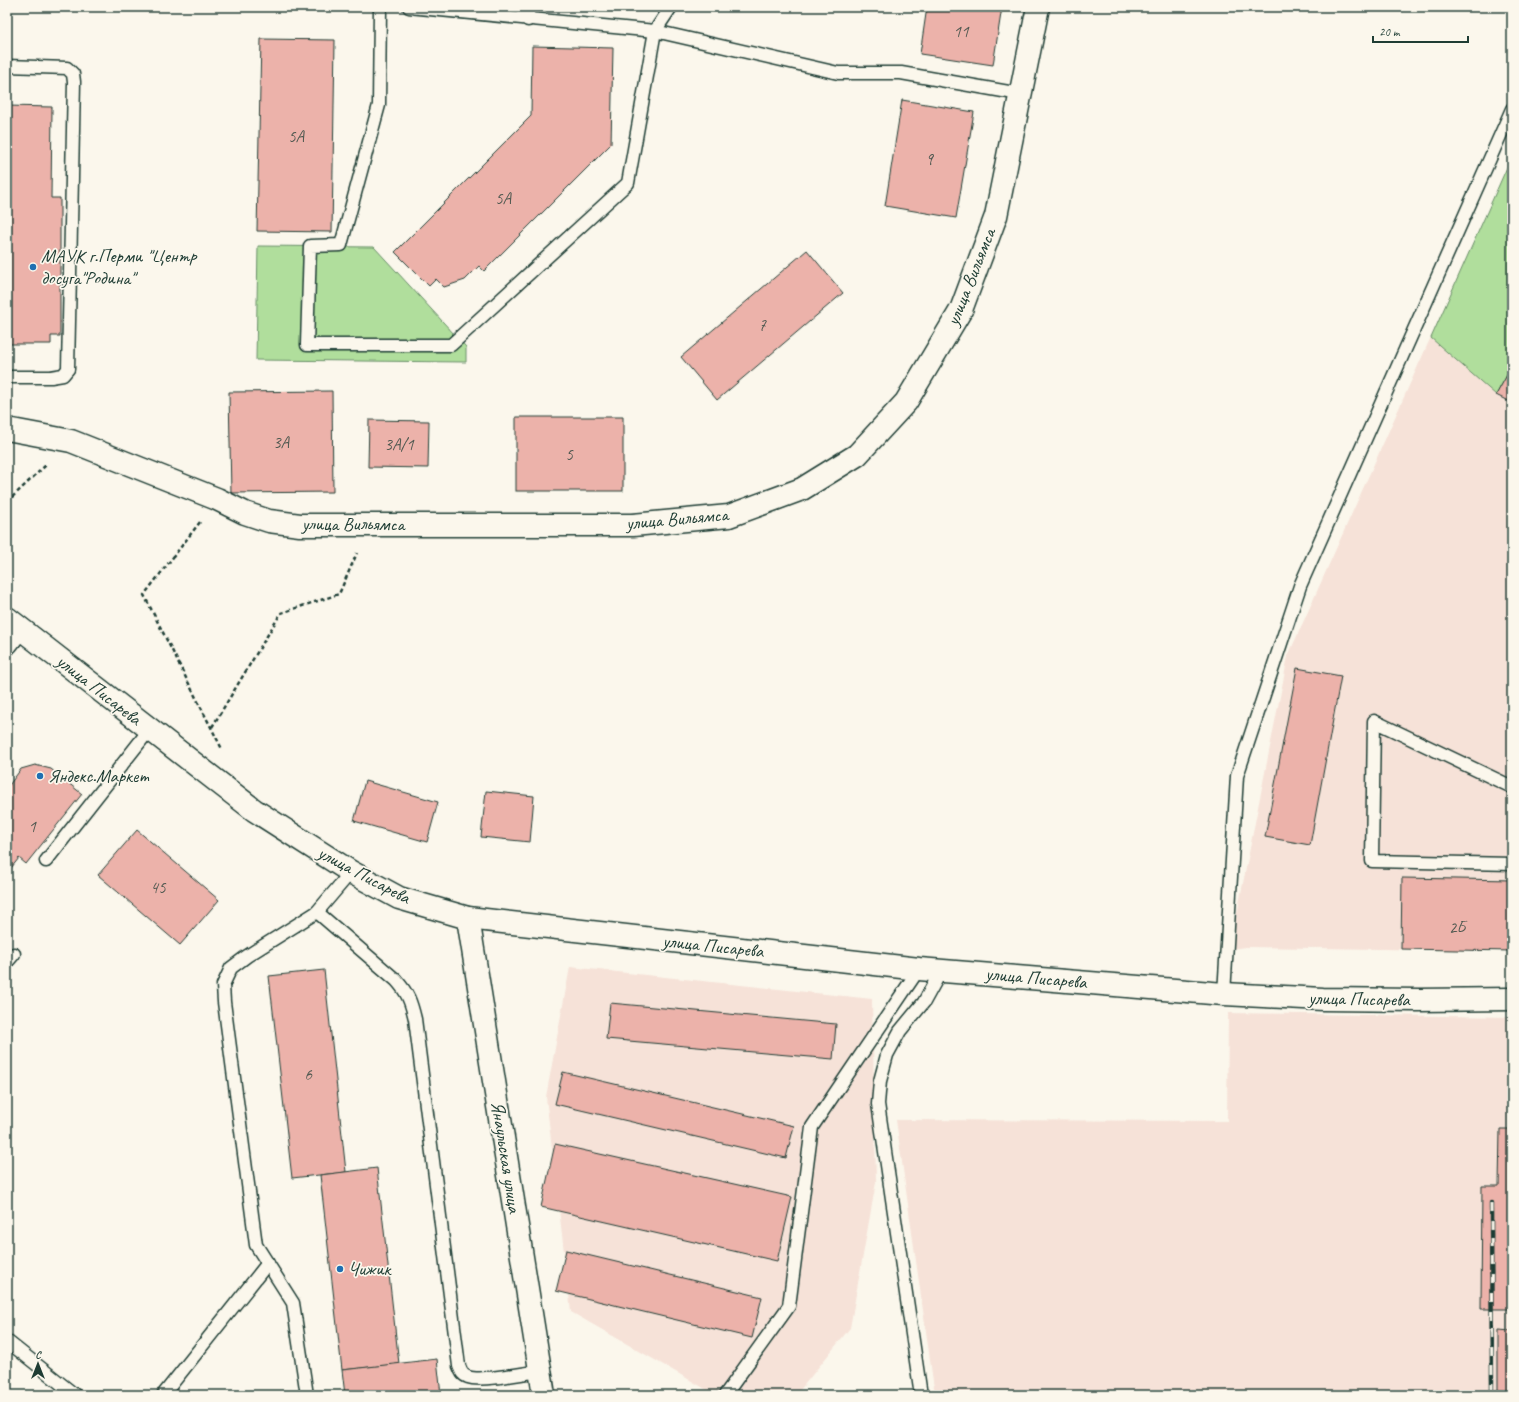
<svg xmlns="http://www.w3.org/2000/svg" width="1519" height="1402" viewBox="0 0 1519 1402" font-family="Caveat,sans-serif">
<rect width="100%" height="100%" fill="#fbf7ec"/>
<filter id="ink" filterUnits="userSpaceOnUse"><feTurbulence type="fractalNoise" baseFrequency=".025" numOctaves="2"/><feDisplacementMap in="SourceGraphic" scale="8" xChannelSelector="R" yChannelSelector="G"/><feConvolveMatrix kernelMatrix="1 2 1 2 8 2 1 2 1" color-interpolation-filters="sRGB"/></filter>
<g filter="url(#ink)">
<g fill="#f6e2d8">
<path d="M 1512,156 L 1512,951 L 1246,947 L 1230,949 L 1288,656 Z"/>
<path d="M 570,967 L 872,999 L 876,1182 L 850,1328 L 796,1395 L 716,1395 L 571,1312 L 546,1097 Z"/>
<path d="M 1228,1013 L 1512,1017 L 1512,1395 L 935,1395 L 896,1120 L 1227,1121 Z"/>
</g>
<g fill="#b0de9c" stroke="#688e68">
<path d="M 1512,156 L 1512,366 L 1496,395 L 1431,338 Z"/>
<path d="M 258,246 L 374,247 L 466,347 L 466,362 L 256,360 Z"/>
</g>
<g fill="#ecb2aa" stroke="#1f3d34">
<path d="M 927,7 L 1002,7 L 993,65 L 920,54 Z"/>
<path d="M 261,39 L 335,40 L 332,232 L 257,231 Z"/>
<path d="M 532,46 L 613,48 L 611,144 L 484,271 L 479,266 L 465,280 L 444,287 L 436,279 L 429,286 L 395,252 L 531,116 Z"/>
<path d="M 902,100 L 974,112 L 956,218 L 885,206 Z"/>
<path d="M 7,106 L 52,107 L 51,198 L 60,198 L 60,336 L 51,336 L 51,344 L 7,344 Z"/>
<path d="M 807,250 L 843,293 L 717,400 L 681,357 Z"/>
<path d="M 1512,366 L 1512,403 L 1496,395 Z"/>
<path d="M 332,391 L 333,492 L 231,493 L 229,392 Z"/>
<rect x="516" y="417" width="107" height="74"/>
<path d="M 369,420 L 429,421 L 428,468 L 368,467 Z"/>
<path d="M 1297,668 L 1341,676 L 1310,845 L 1265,837 Z"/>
<path d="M 35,765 L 51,769 L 82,794 L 26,864 L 19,858 L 7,873 L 7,788 L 21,769 Z"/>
<path d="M 365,781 L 438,802 L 427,842 L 354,821 Z"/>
<path d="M 486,791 L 534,796 L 530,842 L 481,837 Z"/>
<path d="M 137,830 L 219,900 L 180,945 L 98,875 Z"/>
<path d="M 1402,878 L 1512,880 L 1512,951 L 1401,949 Z"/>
<path d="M 324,970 L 346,1172 L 292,1178 L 269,976 Z"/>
<path d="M 610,1003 L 836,1024 L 833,1059 L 606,1039 Z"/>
<path d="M 563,1072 L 794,1126 L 786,1158 L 555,1104 Z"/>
<path d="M 1500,1129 L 1512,1129 L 1512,1309 L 1481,1309 L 1482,1186 L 1499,1186 Z"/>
<path d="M 555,1144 L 792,1197 L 777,1261 L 541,1207 Z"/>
<path d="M 377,1168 L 399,1364 L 342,1370 L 320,1175 Z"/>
<path d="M 566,1250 L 762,1297 L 752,1338 L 556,1291 Z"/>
<path d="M 1498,1330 L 1512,1331 L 1512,1395 L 1498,1395 Z"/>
<path d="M 437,1359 L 441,1395 L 345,1395 L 342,1370 Z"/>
</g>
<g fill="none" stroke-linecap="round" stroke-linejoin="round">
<defs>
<g id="service">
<path d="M 380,7 L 379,105 L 341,245 L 310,246 L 307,345 L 451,345 L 628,183 L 655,31 L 838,73 L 901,73 L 1020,94"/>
<path d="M 409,7 L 655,31 L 671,7"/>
<path d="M 528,20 L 528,7"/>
<path d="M 7,66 L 67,68 L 73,74 L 74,82 L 68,369 L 63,375 L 51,377 L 7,377"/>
<path d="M 1512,787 L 1374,721 L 1372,861 L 1512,864"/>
<path d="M 46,861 L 150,729"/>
<path d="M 317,912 L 396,980 C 408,993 411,1002 415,1019 L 459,1366 C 461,1371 462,1375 468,1377 C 481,1382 525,1373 540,1371"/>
<path d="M 7,962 L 14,954"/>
<path d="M 1224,994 L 1237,776 L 1300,586 L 1512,109"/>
<path d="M 7,1341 L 75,1395"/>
<path d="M 163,1395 L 268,1263"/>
<path d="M 307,1395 L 293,1303 L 256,1245 L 224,1002 L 223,985 L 231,968 L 247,956 L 317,912 L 351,872"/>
<path d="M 725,1395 L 789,1306 L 812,1127 L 919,969"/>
<path d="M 921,1395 L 878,1104 L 880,1081 L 887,1055 L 900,1031 L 924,1002 L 941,971"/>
</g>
<g id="minor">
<path d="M 7,429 L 71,441 L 217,499 L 245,513 L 269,521 L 300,525 L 633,525 L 729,516 L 802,489 L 857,455 L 906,402 L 961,310 L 996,216 L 1038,7"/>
<path d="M 7,618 L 254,810 L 351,872 L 399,898 L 468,918 L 919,969 L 1224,994 L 1323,999 L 1418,1000 L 1512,999"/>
<path d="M 7,643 L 19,628"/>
<path d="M 468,918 L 544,1395"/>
</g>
</defs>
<use href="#service" stroke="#1f3d34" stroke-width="15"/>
<use href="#minor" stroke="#1f3d34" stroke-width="25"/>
<g stroke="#1f3d34" stroke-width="2.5" stroke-dasharray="4 3" stroke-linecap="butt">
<path d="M 7,502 L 46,465"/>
<path d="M 200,522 L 144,595 L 222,749"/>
<path d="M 212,727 L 281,613 L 339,594 L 357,553"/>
</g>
<use href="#service" stroke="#fbf7ec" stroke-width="12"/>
<use href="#minor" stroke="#fbf7ec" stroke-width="22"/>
<defs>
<path id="rail" d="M 1491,1203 L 1492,1395"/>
</defs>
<use href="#rail" stroke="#1f3d34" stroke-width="4.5"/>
<use href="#rail" stroke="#fbf7ec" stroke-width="3" stroke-dasharray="9" stroke-linecap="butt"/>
</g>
</g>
<g fill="#1f6fb2" stroke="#fbf7ec" stroke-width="1.5">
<circle cx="33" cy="267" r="4"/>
<circle cx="40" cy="776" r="4"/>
<circle cx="340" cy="1269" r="4"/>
</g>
<g text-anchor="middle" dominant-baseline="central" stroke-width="3.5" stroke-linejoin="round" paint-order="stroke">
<g font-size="17" fill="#525a52">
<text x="961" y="31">11</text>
<text x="296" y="136">5А</text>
<text x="929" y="159">9</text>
<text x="503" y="198">5А</text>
<text x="762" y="325">7</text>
<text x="281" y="442">3А</text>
<text x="399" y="444">3А/1</text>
<text x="569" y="454">5</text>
<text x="32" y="826">1</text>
<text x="158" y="887">45</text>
<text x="1457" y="927">2Б</text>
<text x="308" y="1074">6</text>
</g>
<g font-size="19" fill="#1f3d34" stroke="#fbf7ec" text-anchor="start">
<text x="41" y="256">МАУК г.Перми "Центр<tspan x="41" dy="22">досуга"Родина"</tspan></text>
<text x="48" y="776">Яндекс.Маркет</text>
<text x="348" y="1269">Чижик</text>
</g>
<g font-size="19" fill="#1f3d34" stroke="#fbf7ec">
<text transform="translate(971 277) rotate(-68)">улица Вильямса</text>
<text transform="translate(677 519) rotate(-5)">улица Вильямса</text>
<text x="353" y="524">улица Вильямса</text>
<text transform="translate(99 690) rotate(38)">улица Писарева</text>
<text transform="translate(364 875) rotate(28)">улица Писарева</text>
<text transform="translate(713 946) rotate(6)">улица Писарева</text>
<text transform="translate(1036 978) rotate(5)">улица Писарева</text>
<text transform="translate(1359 999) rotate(1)">улица Писарева</text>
<text transform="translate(506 1157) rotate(81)">Янаульская улица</text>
</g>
</g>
<rect width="1519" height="1402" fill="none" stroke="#fbf7ec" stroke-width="24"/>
<rect x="12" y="12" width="1495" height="1378" fill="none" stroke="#1f3d34" stroke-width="1.5" filter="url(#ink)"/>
<g transform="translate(38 1364)" stroke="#fbf7ec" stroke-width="3" paint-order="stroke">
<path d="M0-3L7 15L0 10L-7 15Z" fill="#1f3d34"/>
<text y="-6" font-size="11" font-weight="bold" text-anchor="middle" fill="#1f3d34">С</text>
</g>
<path d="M1373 36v6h95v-6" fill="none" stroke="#1f3d34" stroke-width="2"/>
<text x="1379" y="36" font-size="12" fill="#1f3d34" stroke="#fbf7ec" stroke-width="3" paint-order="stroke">20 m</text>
</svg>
